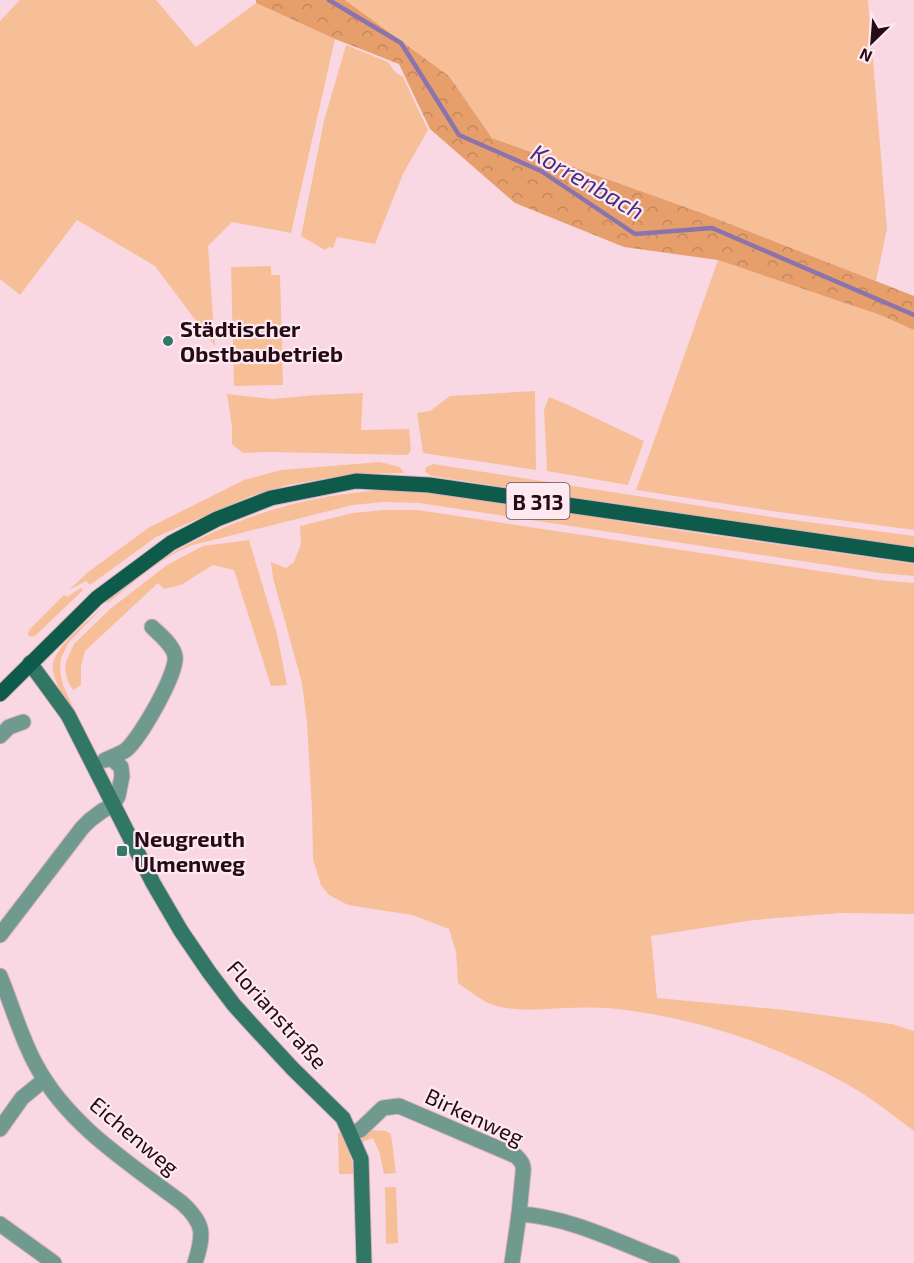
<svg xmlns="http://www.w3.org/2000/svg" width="914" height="1263" viewBox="0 0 914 1263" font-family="'Exo 2',sans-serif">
<defs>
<pattern id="forest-crowns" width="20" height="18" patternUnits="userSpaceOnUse" patternTransform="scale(1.5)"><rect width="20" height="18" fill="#e69e6b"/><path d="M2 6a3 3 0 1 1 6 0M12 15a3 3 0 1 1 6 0" fill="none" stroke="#c5875c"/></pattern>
</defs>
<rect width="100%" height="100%" fill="#fad8e3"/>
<g fill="#f7bf98">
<path d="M 20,0 L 156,0 L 196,47 L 256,3 L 335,39 L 291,233 L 232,222 L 208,246 L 215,346 L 155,266 L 77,220 L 20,295 L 0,279 L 0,21 Z"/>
<path d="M 345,0 L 868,0 L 887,229 L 876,281 L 702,213 L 492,138 L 449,76 Z"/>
<path d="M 346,45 L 388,62 L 395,72 L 403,77 L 428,130 L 403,174 L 375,244 L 337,237 L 333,248 L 329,247 L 325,250 L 301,236 L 324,121 Z"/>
<path d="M 718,260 L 880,315 L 914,330 L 914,530 L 779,512 L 636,490 L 655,438 Z"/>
<path d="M 271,266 L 271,275 L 280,275 L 283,385 L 234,386 L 231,267 Z"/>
<path d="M 535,391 L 536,470 L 423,453 L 417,413 L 430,411 L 450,396 Z"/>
<path d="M 363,393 L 361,430 L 409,429 L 411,450 L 408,455 L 269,452 L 243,453 L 232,444 L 232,427 L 227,394 L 272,399 L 317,395 Z"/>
<path d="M 549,397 L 566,404 L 644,441 L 628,485 L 547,471 L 544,410 Z"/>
<path d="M 380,462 L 400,467 L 404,473 L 352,474 L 287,485 L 251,496 L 156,537 L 90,585 L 86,581 L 69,590 L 87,573 L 148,528 L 244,480 L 281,470 Z"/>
<path d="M 433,464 L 778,518 L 914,536 L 914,547 L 775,529 L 432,476 L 425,472 L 426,467 Z"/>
<path d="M 388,489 L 450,495 L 507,503 L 668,529 L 914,564 L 914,576 L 880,573 L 419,503 L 383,502 L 353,505 L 193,545 C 161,557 134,582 108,603 L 106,602 C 122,589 137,576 153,565 C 196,536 260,510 311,500 C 336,494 363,492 388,489 Z"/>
<path d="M 383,510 L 418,510 L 879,580 L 914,583 L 914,914 L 840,913 L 754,920 L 651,936 L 657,998 L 785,1010 L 892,1024 L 914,1031 L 914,1131 C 891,1114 868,1095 843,1082 C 776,1046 708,1022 633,1011 C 610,1007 588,1007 565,1008 C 540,1009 512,1013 488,1003 C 478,998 467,989 458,983 L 456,952 L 449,929 L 412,915 L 348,905 L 329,895 L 321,885 L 313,859 L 312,810 L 307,724 L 302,683 L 273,578 L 271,562 L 286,568 L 294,562 L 301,544 L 300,526 L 353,513 Z"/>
<path d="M 249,540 L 276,630 L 287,685 L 271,686 L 234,570 L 213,565 L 181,585 L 164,589 L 158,583 L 85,651 L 81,666 L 81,685 L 73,690 L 68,682 L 65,670 L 66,662 L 74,644 L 110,609 L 167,565 L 203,546 Z"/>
<path d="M 81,588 L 83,590 L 35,636 L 32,637 L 29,636 L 28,634 L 30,629 L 64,595 L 67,597 Z"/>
<path d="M 103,607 L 69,642 L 61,658 L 60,671 L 63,685 L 87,738 L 86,739 C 78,724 49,678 53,663 C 57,645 89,620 103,607 Z"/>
<path d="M 341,1130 C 348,1145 352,1158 354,1174 L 339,1174 L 338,1134 Z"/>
<path d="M 372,1130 L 386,1131 L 391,1134 L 396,1173 L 384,1174 L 380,1154 L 373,1138 L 362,1142 L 361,1137 L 363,1133 Z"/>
<path d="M 385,1187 L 396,1187 L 398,1243 L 386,1244 Z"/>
</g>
<path fill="url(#forest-crowns)" d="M 256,0 L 345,0 L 449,76 L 492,138 L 702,213 L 914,296 L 914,330 L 880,315 L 718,260 L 624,247 L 515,203 L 430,129 L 399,64 L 335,39 L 256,3 Z"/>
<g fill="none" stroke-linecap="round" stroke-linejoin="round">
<path stroke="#8b74ad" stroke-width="4.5" d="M 329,0 L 401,43 L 459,135 L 541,171 L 635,234 L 712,228 L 914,315"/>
<defs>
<g id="street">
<path d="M 0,736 L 9,727 L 23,722"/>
<path d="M 105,760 C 112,757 120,754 126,750 C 140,738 178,673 175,656 C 173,645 160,635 152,627"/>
<path d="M 0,935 L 82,828 L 90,820 L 102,811 L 113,805 L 118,796 L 122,776 L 121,767 L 111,758"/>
<path d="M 0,976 C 12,1005 21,1038 36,1065 C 68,1125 129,1163 182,1203 C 205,1224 204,1234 195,1263"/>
<path d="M 0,1129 L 22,1098 L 44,1080"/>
<path d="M 350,1133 L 360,1130 L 383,1108 L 399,1106 L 516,1156 C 522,1162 524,1165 523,1173 L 519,1214 C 572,1217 622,1244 672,1263"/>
<path d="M 0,1224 L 54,1263"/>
<path d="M 512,1263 L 519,1214"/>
</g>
<path id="secondary" d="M 30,663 L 68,715 L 153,883 L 181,931 L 209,972 L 234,1005 L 253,1026 L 293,1069 L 343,1118 L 361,1159 L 364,1263"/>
<path id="primary" d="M 0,694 L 97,598 L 171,543 L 217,519 L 271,498 L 356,481 L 429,485 L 914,555"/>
</defs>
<use href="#street" stroke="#d4b3be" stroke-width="17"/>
<use href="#secondary" stroke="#d4b3be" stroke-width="17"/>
<use href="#primary" stroke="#d4b3be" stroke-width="17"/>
<use href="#street" stroke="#709a8e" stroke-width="15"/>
<use href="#secondary" stroke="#327666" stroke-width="15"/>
<use href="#primary" stroke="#0e5a4b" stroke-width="15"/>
</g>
<g fill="#367868" stroke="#fceaf0" stroke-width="2">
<circle cx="168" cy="341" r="6"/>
<rect x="116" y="845" width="12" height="12" rx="3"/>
</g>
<g text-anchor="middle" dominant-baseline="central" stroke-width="4.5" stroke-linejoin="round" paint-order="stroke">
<rect fill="#fceaf0" stroke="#664d57" stroke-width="1.5" x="506.5" y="483" width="63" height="36" rx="4.5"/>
<g font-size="21" font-weight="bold" fill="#260a16">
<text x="538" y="501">B 313</text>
</g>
<g font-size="22" font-weight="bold" fill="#260a16" stroke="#fceaf0" text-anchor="start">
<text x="180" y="328">Städtischer<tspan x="180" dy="25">Obstbaubetrieb</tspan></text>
<text x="134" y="838">Neugreuth<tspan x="134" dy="25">Ulmenweg</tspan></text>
</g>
<g font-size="22" fill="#260a16" stroke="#fceaf0">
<text transform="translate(278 1014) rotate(48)">Florianstraße</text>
<text transform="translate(475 1116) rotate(25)">Birkenweg</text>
<text transform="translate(135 1135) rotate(40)">Eichenweg</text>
</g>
<g font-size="24" font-style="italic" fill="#4b2c83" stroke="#fceaf0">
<text transform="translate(588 181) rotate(30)">Korrenbach</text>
</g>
</g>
<g transform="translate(872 42) rotate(205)" stroke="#fceaf0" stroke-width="4.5" paint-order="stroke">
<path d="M0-4.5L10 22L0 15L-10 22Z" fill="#260a16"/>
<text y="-9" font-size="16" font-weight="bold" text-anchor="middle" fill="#260a16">N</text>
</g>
</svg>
